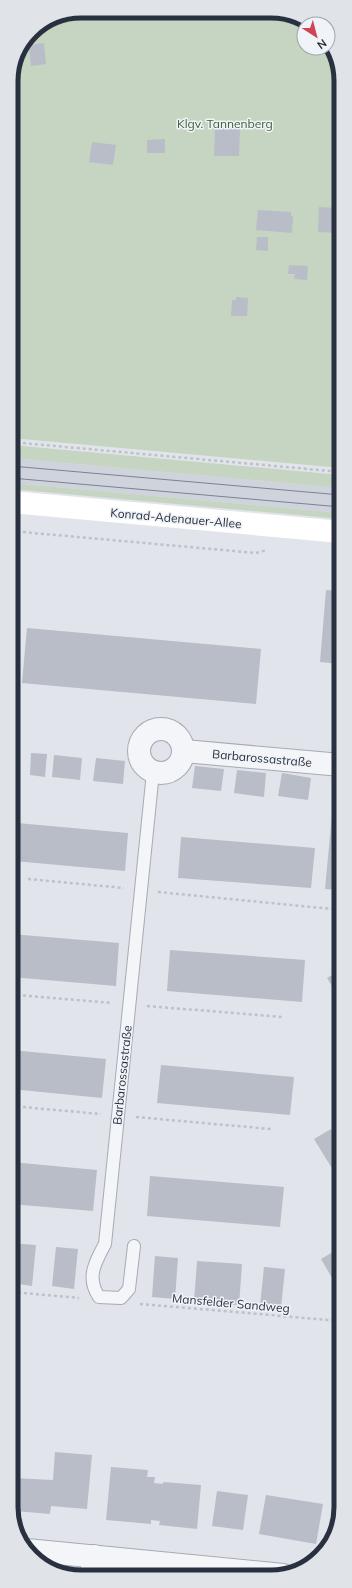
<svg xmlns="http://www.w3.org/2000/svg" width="352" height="1588" viewBox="0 0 352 1588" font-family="Mulish,sans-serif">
<rect width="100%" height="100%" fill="#e1e4ea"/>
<path fill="#cfd3dc" d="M 11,458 L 341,488 L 341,513 L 11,483 Z"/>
<g fill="#c6d4c2">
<path d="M 289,13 L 306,24 L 304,24 L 304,48 L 328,48 L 328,45 L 340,72 L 341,468 L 11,438 L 11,77 L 32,31 L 55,16 Z"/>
<path d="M 11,445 L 341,475 L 341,488 L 11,458 Z"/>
<path d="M 11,483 L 341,513 L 341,519 L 11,489 Z"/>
<path d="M 11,538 L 19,539 L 11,626 Z"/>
</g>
<g fill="#b8bdc7">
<path d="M 44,43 L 46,64 L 31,66 L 29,45 Z"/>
<path d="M 11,128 L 15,129 L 13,145 L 11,145 Z"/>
<path d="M 215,128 L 240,129 L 239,156 L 214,156 Z"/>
<path d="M 165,139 L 165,153 L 147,153 L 147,140 Z"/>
<path d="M 92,142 L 116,145 L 113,165 L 89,162 Z"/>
<path d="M 319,207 L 335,208 L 334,215 L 339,215 L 338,233 L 318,232 Z"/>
<path d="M 258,210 L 291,212 L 291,216 L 293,216 L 292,233 L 256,230 Z"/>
<path d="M 257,237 L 268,237 L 268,251 L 256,250 Z"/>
<path d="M 289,265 L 308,266 L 307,280 L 294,279 L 295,274 L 288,274 Z"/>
<path d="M 236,297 L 248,298 L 247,316 L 231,316 L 232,300 L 236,300 Z"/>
<path d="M 326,590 L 341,591 L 341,664 L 320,662 Z"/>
<path d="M 27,628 L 261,649 L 256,704 L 22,683 Z"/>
<path d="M 31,753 L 47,754 L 45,777 L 30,775 Z"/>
<path d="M 54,755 L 82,758 L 80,780 L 52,777 Z"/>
<path d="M 96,758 L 125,761 L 123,784 L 93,781 Z"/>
<path d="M 195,766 L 224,769 L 221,791 L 192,788 Z"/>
<path d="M 237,770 L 266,773 L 264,797 L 234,793 Z"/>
<path d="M 282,773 L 311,778 L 308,800 L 278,796 Z"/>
<path d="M 335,783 L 341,783 L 341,890 L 325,889 Z"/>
<path d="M 17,823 L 128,833 L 125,871 L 14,861 Z"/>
<path d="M 181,837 L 315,848 L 311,888 L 178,878 Z"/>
<path d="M 11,934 L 119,943 L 116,986 L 11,977 Z"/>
<path d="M 170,950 L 305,960 L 302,1002 L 167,991 Z"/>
<path d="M 341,970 L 341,1000 L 327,978 Z"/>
<path d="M 11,1050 L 106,1059 L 102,1098 L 11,1089 Z"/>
<path d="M 161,1065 L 294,1077 L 290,1115 L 157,1103 Z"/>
<path d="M 331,1129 L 341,1144 L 341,1183 L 314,1139 Z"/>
<path d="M 11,1162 L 97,1170 L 93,1211 L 11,1204 Z"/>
<path d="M 150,1176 L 284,1187 L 280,1227 L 147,1216 Z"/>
<path d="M 11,1243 L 36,1245 L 32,1286 L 12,1283 Z"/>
<path d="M 56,1247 L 78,1249 L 74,1289 L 52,1286 Z"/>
<path d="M 338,1249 L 341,1255 L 341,1293 L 321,1259 Z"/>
<path d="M 155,1256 L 178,1258 L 175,1299 L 152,1297 Z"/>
<path d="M 197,1261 L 242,1264 L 239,1305 L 194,1302 Z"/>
<path d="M 264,1267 L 285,1269 L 281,1308 L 260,1306 Z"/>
<path d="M 55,1452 L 92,1455 L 87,1509 L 51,1506 L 50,1514 L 15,1511 L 16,1494 L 12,1494 L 12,1478 L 53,1480 Z"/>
<path d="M 111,1467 L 148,1470 L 147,1477 L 155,1477 L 154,1483 L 163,1484 L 163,1482 L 201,1485 L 197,1529 L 159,1525 L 160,1521 L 151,1520 L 151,1524 L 106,1520 Z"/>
<path d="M 217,1491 L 248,1495 L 243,1530 L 212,1526 Z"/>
<path d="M 266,1495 L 323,1504 L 316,1544 L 259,1534 Z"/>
</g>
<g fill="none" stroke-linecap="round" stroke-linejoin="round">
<defs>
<path id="lane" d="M 134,1246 L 129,1289 L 121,1298 L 99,1297 C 86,1278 95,1262 105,1244 L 153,772"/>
<g id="street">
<circle cx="161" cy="751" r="22"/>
<path d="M 184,751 L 341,765"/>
<path d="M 27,1550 L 283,1575"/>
<path d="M 91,1576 L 94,1556"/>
</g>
</defs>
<use href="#lane" stroke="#a6abb4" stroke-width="14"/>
<use href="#street" stroke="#a6abb4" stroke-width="24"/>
<g stroke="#bec2c8" stroke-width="2.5" stroke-dasharray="3 3" stroke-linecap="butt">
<path d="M 11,442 L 341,472"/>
<path d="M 11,531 L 256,553 L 267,550"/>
<path d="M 28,879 L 124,888"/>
<path d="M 158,892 L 332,909 L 341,907"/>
<path d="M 17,995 L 112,1003"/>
<path d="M 147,1006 L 283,1017"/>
<path d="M 11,1106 L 101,1114"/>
<path d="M 136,1117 L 271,1129"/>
<path d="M 12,1292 L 79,1298"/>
<path d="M 140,1304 L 341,1321"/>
</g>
<use href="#lane" stroke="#f3f5f8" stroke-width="12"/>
<use href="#street" stroke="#f3f5f8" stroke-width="22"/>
<path stroke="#fff" stroke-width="22" d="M 11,502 L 341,532"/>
<g stroke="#7a8393" stroke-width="1">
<path d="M 11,466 L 341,495"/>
<path d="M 11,478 L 341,507"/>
</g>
</g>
<g text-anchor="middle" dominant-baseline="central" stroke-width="3" stroke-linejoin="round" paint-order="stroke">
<g font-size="12" fill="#3c5d36" stroke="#f0f3f7">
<text x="225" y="123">Klgv. Tannenberg</text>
</g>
<g font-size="12" fill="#293141" stroke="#f0f3f7">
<text transform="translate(176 518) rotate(5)">Konrad-Adenauer-Allee</text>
<text transform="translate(262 758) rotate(5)">Barbarossastraße</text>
<text transform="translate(122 1075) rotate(-84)">Barbarossastraße</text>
<text transform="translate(231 1303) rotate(5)">Mansfelder Sandweg</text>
</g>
</g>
<path d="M0 0H352V1588H0ZM81 18H271A63 63 0 0 1 334 81V1507A63 63 0 0 1 271 1570H81A63 63 0 0 1 18 1507V81A63 63 0 0 1 81 18Z" fill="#e0e3e8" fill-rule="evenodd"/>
<path fill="none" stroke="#293141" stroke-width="5" d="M81 18H271A63 63 0 0 1 334 81V1507A63 63 0 0 1 271 1570H81A63 63 0 0 1 18 1507V81A63 63 0 0 1 81 18Z"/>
<g transform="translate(316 36) rotate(144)"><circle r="19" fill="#f0f3f7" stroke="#a0a5ae"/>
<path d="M0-3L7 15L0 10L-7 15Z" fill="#d04456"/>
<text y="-6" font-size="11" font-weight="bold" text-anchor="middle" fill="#293141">N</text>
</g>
</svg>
